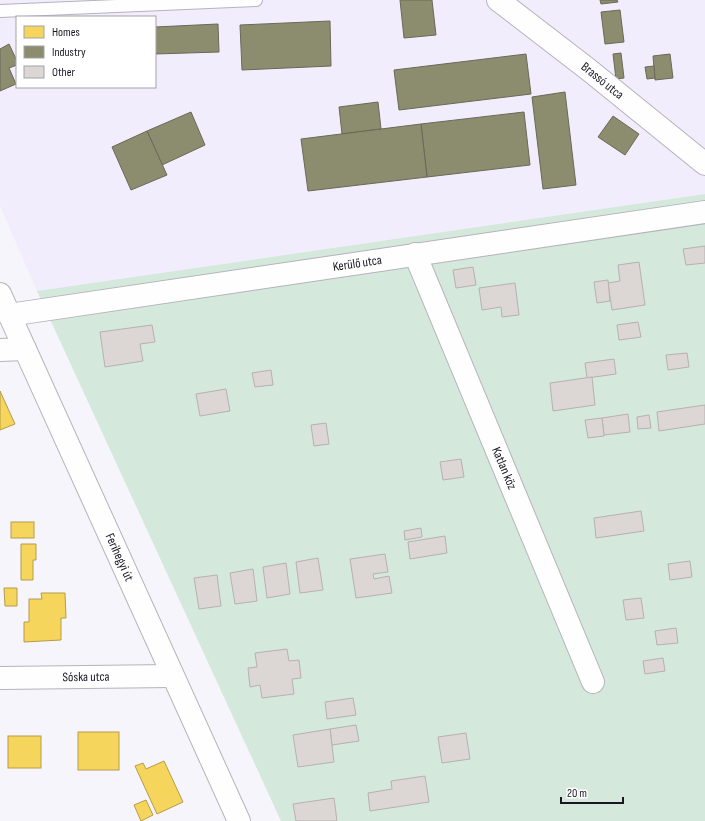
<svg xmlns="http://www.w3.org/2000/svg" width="705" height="821" viewBox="0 0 705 821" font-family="'Sofia Sans Condensed',sans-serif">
<rect width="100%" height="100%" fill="#f6f5fb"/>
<path fill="#f1edfd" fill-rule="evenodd" d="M 0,0 L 705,0 L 705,194 L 37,291 L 0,206 ZM 17,17 L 155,17 L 155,87 L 17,87 Z"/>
<path fill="#d4e8dc" d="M 705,194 L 705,821 L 281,821 L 37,291 Z"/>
<g fill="#f6d55c" stroke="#b49c4a">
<path d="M 0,391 L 15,424 L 0,430 Z"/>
<rect x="11" y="522" width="23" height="16"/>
<path d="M 21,544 L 36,544 L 36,560 L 33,560 L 33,580 L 21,580 Z"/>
<path d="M 4,588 L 17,588 L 17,606 L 5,606 Z"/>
<path d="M 41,593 L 65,593 L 66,618 L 61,618 L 61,640 L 24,642 L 24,622 L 29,622 L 29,599 L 42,599 Z"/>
<rect x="78" y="732" width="41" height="38"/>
<rect x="8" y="736" width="33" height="32"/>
<path d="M 164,761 L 183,802 L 157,814 L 135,766 L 143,763 L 146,769 Z"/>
<path d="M 146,800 L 153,815 L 141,821 L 134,805 Z"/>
</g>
<g fill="#8c8c6e" stroke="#6a6957">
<path d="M 400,0 L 432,0 L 436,35 L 404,38 Z"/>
<path d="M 600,0 L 617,0 L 618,2 L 601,4 Z"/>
<path d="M 620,10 L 624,42 L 605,44 L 601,12 Z"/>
<path d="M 330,21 L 331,66 L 242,70 L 240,25 Z"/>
<path d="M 218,24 L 219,52 L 155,54 L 155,27 Z"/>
<path d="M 9,44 L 17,61 L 17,65 L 9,68 L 16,84 L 0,91 L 0,49 Z"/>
<path d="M 621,53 L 624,78 L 616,79 L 613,54 Z"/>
<path d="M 526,54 L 531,94 L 399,110 L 394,70 Z"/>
<path d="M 670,54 L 673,78 L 655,80 L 653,56 Z"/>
<path d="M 654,66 L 655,78 L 647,79 L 645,67 Z"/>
<path d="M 565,92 L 576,185 L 543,189 L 532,97 Z"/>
<path d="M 378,102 L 381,129 L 342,134 L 339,107 Z"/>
<path d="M 191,112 L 205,145 L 162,165 L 147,131 Z"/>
<path d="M 524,112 L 530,165 L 427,177 L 421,124 Z"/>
<path d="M 613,116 L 639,134 L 625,155 L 598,137 Z"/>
<path d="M 421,124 L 427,177 L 308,191 L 301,139 Z"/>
<path d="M 147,131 L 167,175 L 131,190 L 112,147 Z"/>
</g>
<g fill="#dcd6d5" stroke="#b7b1b0">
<path d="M 705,246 L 705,263 L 686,265 L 683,249 Z"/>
<path d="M 639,262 L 645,305 L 612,310 L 608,283 L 620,281 L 618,265 Z"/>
<path d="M 473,267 L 476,285 L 456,288 L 453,270 Z"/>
<path d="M 608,280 L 610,301 L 597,303 L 594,282 Z"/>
<path d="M 515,283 L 519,315 L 502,317 L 501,307 L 482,310 L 479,288 Z"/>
<path d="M 638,322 L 641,337 L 619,340 L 617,325 Z"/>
<path d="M 152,325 L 155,342 L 140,344 L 143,361 L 105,367 L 100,332 Z"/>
<path d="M 687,353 L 689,367 L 668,370 L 666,355 Z"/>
<path d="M 614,359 L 616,374 L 587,378 L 585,363 Z"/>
<path d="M 271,370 L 273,385 L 255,387 L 252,373 Z"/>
<path d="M 592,377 L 595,405 L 553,411 L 550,383 Z"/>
<path d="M 226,389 L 230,411 L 200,416 L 196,394 Z"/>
<path d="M 705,405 L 705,424 L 659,431 L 657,412 Z"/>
<path d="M 628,414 L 630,432 L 604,435 L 602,418 Z"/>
<path d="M 649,415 L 651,428 L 638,429 L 637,417 Z"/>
<path d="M 602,418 L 604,436 L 588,438 L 585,420 Z"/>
<path d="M 326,423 L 329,444 L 314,446 L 311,425 Z"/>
<path d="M 461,459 L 464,477 L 443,480 L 440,462 Z"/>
<path d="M 641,511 L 644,531 L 596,538 L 594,518 Z"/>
<path d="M 421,528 L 422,537 L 405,540 L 404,531 Z"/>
<path d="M 445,536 L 447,553 L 410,559 L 408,542 Z"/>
<path d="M 385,554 L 388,572 L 373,574 L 374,579 L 389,576 L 392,593 L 356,598 L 350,559 Z"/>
<path d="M 318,558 L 323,590 L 300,593 L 296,562 Z"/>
<path d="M 690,561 L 692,577 L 670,580 L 668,564 Z"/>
<path d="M 286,563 L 290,594 L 267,598 L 263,567 Z"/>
<path d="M 253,569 L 257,601 L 235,604 L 230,573 Z"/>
<path d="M 217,575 L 221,606 L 199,609 L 194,578 Z"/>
<path d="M 641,598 L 644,618 L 626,620 L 623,600 Z"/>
<path d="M 676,628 L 678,643 L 657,645 L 655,631 Z"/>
<path d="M 287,649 L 289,661 L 299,660 L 301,678 L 292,679 L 294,694 L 262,698 L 260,685 L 250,687 L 248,668 L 257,667 L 255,653 Z"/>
<path d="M 663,658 L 665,671 L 645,674 L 643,661 Z"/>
<path d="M 353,698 L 356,715 L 327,719 L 325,702 Z"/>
<path d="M 356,725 L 359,741 L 332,745 L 330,729 Z"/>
<path d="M 330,729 L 334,762 L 298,767 L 293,735 Z"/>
<path d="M 466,733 L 470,759 L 442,763 L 438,737 Z"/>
<path d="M 425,776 L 429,802 L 370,811 L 368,793 L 392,789 L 391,781 Z"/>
<path d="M 334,798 L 337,821 L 296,821 L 293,804 Z"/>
</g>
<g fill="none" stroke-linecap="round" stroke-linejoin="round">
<defs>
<path id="service" d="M 0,11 L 256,0"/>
<g id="minor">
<path id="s1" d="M 498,0 L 589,70 L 705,164"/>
<path id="s2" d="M 415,254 L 593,682"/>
<path id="s3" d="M 9,315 L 705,212"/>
<path d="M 0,350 L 25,349"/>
<path id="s4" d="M 0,678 L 172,676"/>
</g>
<g id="secondary">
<path id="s5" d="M 0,294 L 239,821"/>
</g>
</defs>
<use href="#service" stroke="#b5b3bb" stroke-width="14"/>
<use href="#minor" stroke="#b5b3bb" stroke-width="24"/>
<use href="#secondary" stroke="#b5b3bb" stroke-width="24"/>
<use href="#service" stroke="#fefefe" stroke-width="12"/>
<use href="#minor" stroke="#fefefe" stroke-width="22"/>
<use href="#secondary" stroke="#fefefe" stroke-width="22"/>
</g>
<g text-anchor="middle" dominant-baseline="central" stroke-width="4" stroke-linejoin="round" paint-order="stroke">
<g font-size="13" fill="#191621" stroke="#fff">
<text stroke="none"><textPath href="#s1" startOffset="132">Brassó utca</textPath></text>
<text stroke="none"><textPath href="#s3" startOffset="352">Kerülő utca</textPath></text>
<text stroke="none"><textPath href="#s2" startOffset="232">Katlan köz</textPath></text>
<text stroke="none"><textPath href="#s5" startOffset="289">Ferihegyi út</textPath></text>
<text stroke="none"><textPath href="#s4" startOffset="86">Sóska utca</textPath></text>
</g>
</g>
<rect x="16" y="16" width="140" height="72" fill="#ffffff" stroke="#a3a2a6"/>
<rect x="24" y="26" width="20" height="12" fill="#f6d55c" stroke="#a3a2a6"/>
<text x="52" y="36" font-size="12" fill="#191621">Homes</text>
<rect x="24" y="46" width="20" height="12" fill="#8c8c6e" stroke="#a3a2a6"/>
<text x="52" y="56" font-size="12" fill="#191621">Industry</text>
<rect x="24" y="66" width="20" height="12" fill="#dcd6d5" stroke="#a3a2a6"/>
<text x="52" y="76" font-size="12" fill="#191621">Other</text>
<path d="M561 797v6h62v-6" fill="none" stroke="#191621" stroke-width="2"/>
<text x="567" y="797" font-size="12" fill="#191621" stroke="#ffffff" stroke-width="3" paint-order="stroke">20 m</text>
</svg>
